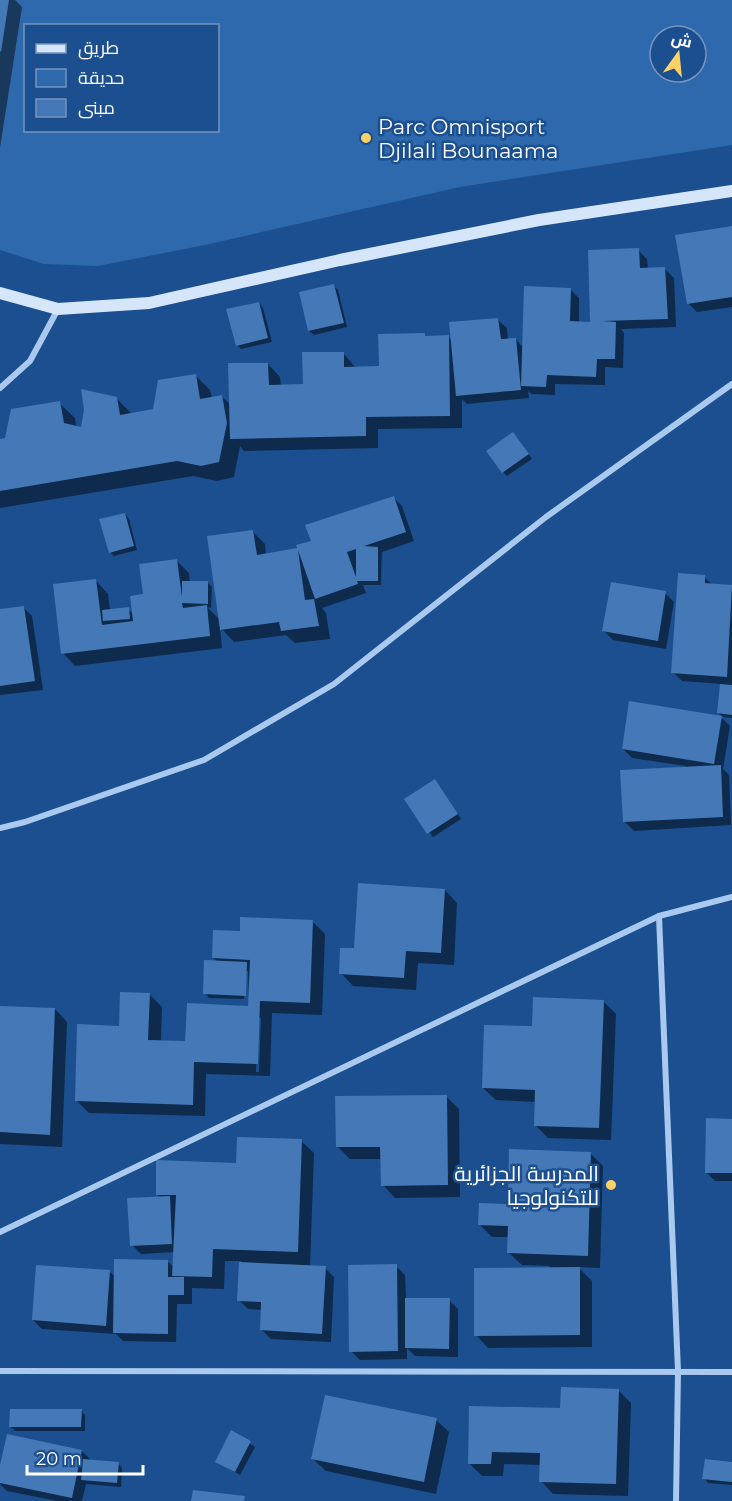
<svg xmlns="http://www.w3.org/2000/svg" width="732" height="1501" viewBox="0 0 732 1501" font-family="Montserrat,Cairo,sans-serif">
<rect width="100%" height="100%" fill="#1b4f8f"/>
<path fill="#2e69ad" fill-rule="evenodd" d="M 0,0 L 732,0 L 732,145 L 460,187 L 205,245 L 98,266 L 44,264 L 0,250 ZM 26,26 L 218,26 L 218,130 L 26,130 ZM 660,36 L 696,36 L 696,72 L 660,72 Z"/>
<g fill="#0007" fill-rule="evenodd">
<path d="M 0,0 L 15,0 L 22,7 L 0,148 Z"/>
<path d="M 732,228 L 732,307 L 697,312 L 688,303 Z"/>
<path d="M 638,250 L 647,259 L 648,269 L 665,269 L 674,278 L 676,327 L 621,329 L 624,333 L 623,368 L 605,367 L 605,385 L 555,384 L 555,395 L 532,394 L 528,391 L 529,398 L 467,404 L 462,399 L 462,428 L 378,429 L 378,448 L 244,451 L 240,446 L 234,477 L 217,481 L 193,476 L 0,508 L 0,441 L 6,439 L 59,403 L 75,418 L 76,427 L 82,428 L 116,398 L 132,414 L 154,411 L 195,375 L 210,390 L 212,398 L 221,396 L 231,405 L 268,364 L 280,377 L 281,386 L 304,385 L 343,353 L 356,368 L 380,368 L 448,337 L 453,341 L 498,320 L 507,328 L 508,340 L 515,339 L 524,348 L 570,289 L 579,298 L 579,323 L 592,323 Z"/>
<path d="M 334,286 L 338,290 L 347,327 L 314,335 L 309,331 Z"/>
<path d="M 259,303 L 263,308 L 272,342 L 241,349 L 237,345 Z"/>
<path d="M 517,438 L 532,459 L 507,476 L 503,472 Z"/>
<path d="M 393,497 L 402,506 L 414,541 L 382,552 L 381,585 L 363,585 L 366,593 L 322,608 L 326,613 L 330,639 L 295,643 L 286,635 L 234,642 L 220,627 L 222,648 L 75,666 L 63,653 L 96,581 L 108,594 L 110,610 L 128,609 L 134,615 L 144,596 L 177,561 L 189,573 L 190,583 L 208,583 L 212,587 L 211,608 L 207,607 L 221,621 L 252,531 L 265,544 L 266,555 L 299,550 Z"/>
<path d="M 125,514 L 129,519 L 137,550 L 114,556 L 110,552 Z"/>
<path d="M 704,577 L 713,585 L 732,587 L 732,718 L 723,717 L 719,713 L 722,684 L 682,681 L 673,672 Z"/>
<path d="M 665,593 L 674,602 L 666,649 L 613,640 L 604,631 Z"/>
<path d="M 23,607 L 32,616 L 43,690 L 0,695 L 0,611 Z"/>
<path d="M 721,717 L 730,726 L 723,769 L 729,775 L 731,825 L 634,831 L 625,822 L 686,766 L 632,758 L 623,749 Z"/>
<path d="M 439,785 L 461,819 L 433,837 L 406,799 Z"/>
<path d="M 445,890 L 457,903 L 454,965 L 418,963 L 416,990 L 353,986 L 341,973 L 355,950 Z"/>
<path d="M 312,921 L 325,934 L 322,1015 L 272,1013 L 270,1076 L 206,1074 L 205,1116 L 89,1113 L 76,1100 L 120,1028 L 149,994 L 162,1007 L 161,1042 L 187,1043 L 249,1007 L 248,971 L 245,971 L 244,999 L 209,998 L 205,993 L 218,962 L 213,958 L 241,933 ZM 258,1018 L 261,1018 L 259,1072 L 256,1072 Z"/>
<path d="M 603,1001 L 616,1014 L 611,1140 L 548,1138 L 535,1125 L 536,1102 L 496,1100 L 483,1088 L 533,1028 Z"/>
<path d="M 0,1007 L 55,1009 L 67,1022 L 62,1147 L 0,1144 Z"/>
<path d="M 446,1096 L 459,1109 L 460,1197 L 395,1198 L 383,1185 L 382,1159 L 350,1159 L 337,1146 Z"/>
<path d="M 732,1120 L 732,1181 L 715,1181 L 706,1172 Z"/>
<path d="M 301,1141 L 314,1153 L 310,1267 L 325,1268 L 334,1277 L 331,1342 L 271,1339 L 262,1330 L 263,1310 L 248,1309 L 239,1300 L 241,1261 L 225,1261 L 224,1289 L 192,1288 L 192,1304 L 177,1304 L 176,1342 L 123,1341 L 116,1334 L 42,1329 L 33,1320 L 110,1272 L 115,1277 L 168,1262 L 174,1267 L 174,1252 L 141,1254 L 132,1245 L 161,1198 L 157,1194 Z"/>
<path d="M 591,1154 L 603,1166 L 600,1268 L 578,1267 L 592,1281 L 592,1347 L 488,1348 L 476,1335 L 550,1266 L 522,1265 L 509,1253 L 510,1237 L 492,1237 L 479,1224 Z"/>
<path d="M 396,1266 L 405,1275 L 406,1299 L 449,1300 L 458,1309 L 458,1357 L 415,1356 L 407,1348 L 407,1359 L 360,1360 L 351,1351 Z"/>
<path d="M 618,1390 L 631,1403 L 628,1496 L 553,1494 L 541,1481 L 541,1465 L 504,1464 L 503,1476 L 482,1476 L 469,1463 L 561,1410 Z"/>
<path d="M 81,1410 L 85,1415 L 85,1431 L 15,1431 L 11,1427 Z"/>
<path d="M 436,1420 L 449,1432 L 436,1494 L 326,1471 L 313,1459 Z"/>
<path d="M 232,1432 L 255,1447 L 240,1475 L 217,1461 Z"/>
<path d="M 82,1451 L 91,1460 L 118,1463 L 122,1468 L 121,1487 L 86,1484 L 82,1501 L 57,1501 L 7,1491 L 0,1484 L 0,1472 Z"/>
<path d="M 732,1463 L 732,1485 L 708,1483 L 704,1478 Z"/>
</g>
<g fill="#4478b7" fill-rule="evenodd">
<path d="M 0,0 L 9,0 L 1,52 L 0,51 Z"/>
<path d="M 732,226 L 732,297 L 687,304 L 675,235 Z"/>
<path d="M 639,248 L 640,268 L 665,267 L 668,319 L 603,321 L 616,322 L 615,359 L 597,359 L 596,377 L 547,375 L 546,387 L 521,386 L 524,286 L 571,288 L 570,321 L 590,322 L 588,250 Z"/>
<path d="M 334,284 L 344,323 L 308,331 L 299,292 Z"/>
<path d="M 259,302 L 268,338 L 236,346 L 226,309 Z"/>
<path d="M 498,318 L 501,339 L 516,338 L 521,390 L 456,396 L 449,322 Z"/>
<path d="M 425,333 L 425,336 L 449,335 L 450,416 L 366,417 L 366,436 L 230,439 L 228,363 L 268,363 L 269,385 L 303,384 L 302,352 L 344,352 L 344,367 L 379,366 L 378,334 Z"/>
<path d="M 196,374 L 200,399 L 222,395 L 227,423 L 219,462 L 201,466 L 177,461 L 0,491 L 0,439 L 5,438 L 11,409 L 60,401 L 64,423 L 81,427 L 84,410 L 81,389 L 117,397 L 120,415 L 153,409 L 158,380 Z"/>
<path d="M 513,432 L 529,454 L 502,473 L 486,451 Z"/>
<path d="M 394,496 L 406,532 L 364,546 L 378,547 L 378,581 L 357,581 L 358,584 L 315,599 L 298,550 L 305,600 L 314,599 L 319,626 L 281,631 L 279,622 L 220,630 L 207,536 L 253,530 L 257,555 L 297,548 L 296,545 L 311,541 L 305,525 ZM 356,549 L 356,577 L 347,552 Z"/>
<path d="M 125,513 L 134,546 L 109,553 L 99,519 Z"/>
<path d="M 177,559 L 182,597 L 182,581 L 208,581 L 208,604 L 182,603 L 183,608 L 207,605 L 210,636 L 61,654 L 53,584 L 96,579 L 102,625 L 133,621 L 130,596 L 143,594 L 139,564 Z"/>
<path d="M 678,573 L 705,575 L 705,583 L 732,585 L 727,677 L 671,673 Z"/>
<path d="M 611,582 L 666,591 L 658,641 L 602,631 Z"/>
<path d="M 24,606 L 35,681 L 0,686 L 0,609 Z"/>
<path d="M 129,607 L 130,619 L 103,621 L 102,610 Z"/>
<path d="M 720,684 L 732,685 L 732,715 L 717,713 Z"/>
<path d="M 629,701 L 722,716 L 714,764 L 622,749 Z"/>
<path d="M 721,765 L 723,817 L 623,822 L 620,770 Z"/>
<path d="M 435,779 L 458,814 L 427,834 L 404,799 Z"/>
<path d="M 358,883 L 445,889 L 441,953 L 406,951 L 404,978 L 339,974 L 340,948 L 354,948 Z"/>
<path d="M 240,917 L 313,920 L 310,1003 L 260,1001 L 258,1064 L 194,1062 L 193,1105 L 75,1101 L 77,1024 L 119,1026 L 120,992 L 150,993 L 148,1040 L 185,1041 L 187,1003 L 248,1006 L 250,960 L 212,958 L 213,930 L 240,931 Z"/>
<path d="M 204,960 L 247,962 L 246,996 L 203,994 Z"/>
<path d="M 533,997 L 604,1000 L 599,1128 L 534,1126 L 535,1090 L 482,1088 L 484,1025 L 532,1026 Z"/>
<path d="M 0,1006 L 55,1008 L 50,1135 L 0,1132 Z"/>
<path d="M 447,1095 L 448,1185 L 381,1186 L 380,1147 L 336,1147 L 335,1096 Z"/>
<path d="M 706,1118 L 732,1119 L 732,1173 L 705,1173 Z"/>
<path d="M 237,1137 L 302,1139 L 298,1252 L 213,1249 L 212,1277 L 172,1276 L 176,1195 L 156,1195 L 156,1160 L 236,1163 Z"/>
<path d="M 509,1149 L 591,1152 L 588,1256 L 507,1253 L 508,1226 L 478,1225 L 479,1203 L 508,1204 Z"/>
<path d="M 170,1196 L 172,1244 L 130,1246 L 127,1198 Z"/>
<path d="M 114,1259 L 168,1260 L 168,1277 L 184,1277 L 184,1295 L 168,1295 L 168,1334 L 113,1333 Z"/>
<path d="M 239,1262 L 326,1266 L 322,1334 L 260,1330 L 261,1302 L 237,1301 Z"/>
<path d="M 397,1264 L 398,1351 L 349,1352 L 348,1265 Z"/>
<path d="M 36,1265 L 110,1270 L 106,1326 L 32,1320 Z"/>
<path d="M 580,1267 L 580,1335 L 474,1336 L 474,1268 Z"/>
<path d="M 405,1298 L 450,1298 L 449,1349 L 405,1348 Z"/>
<path d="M 561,1387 L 619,1389 L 616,1484 L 539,1482 L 540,1453 L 492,1452 L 491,1464 L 468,1464 L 469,1406 L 560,1408 Z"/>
<path d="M 325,1395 L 437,1418 L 424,1482 L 311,1459 Z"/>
<path d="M 10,1409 L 82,1409 L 81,1427 L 9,1427 Z"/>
<path d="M 231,1430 L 251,1441 L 235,1472 L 215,1462 Z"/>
<path d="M 7,1434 L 82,1450 L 72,1498 L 0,1483 L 0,1465 Z"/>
<path d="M 83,1459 L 119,1462 L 117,1483 L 81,1480 Z"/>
<path d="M 705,1459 L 732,1462 L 732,1482 L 702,1479 Z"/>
<path d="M 193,1490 L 245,1496 L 244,1501 L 191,1501 Z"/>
</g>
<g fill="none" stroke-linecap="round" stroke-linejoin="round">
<g stroke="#a9c9ee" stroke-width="6">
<path d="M 0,388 L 30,361 L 58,309"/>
<path d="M 0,828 L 25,822 L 204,760 L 334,684 L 546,517 L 732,384"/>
<path d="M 659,916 L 678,1371 L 676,1501"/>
<path d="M 0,1232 L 659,916 L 732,897"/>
<path d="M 0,1371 L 732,1372"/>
</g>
<path stroke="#d6e6fa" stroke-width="12" d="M 0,293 L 58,309 L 149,303 L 340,260 L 539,220 L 732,191"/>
</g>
<g fill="#ffd166" stroke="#1b4f8f" stroke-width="2">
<circle cx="366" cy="138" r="6"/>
<circle cx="611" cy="1185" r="6"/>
</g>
<g text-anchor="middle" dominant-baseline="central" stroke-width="5" stroke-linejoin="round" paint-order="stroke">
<g font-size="21" fill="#fff" stroke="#1b4f8f" text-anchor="start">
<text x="378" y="126">Parc Omnisport<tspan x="378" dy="24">Djilali Bounaama</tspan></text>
<text x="599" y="1173" text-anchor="end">المدرسة الجزائرية<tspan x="599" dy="24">للتكنولوجيا</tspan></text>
</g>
</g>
<rect x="24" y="24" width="195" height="108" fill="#1b4f8f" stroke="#7695bc" stroke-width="1.5"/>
<rect x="36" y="44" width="30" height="9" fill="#d6e6fa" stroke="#7695bc" stroke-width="1.5"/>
<text x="78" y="54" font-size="18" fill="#ffffff">طريق</text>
<rect x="36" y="69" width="30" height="18" fill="#2e69ad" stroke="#7695bc" stroke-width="1.5"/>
<text x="78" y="84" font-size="18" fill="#ffffff">حديقة</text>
<rect x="36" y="99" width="30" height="18" fill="#4478b7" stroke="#7695bc" stroke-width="1.5"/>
<text x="78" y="114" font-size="18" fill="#ffffff">مبنى</text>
<g transform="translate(678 54) rotate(15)"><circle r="28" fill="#1b4f8f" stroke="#7695bc" stroke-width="1.5"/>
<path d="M0-4.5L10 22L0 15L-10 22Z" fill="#ffd166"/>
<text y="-9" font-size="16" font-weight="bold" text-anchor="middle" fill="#ffffff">ش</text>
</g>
<path d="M27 1465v9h116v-9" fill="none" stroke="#ffffff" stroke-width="3"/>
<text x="36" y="1465" font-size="18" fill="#ffffff" stroke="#1b4f8f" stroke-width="4.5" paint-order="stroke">20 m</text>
</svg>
